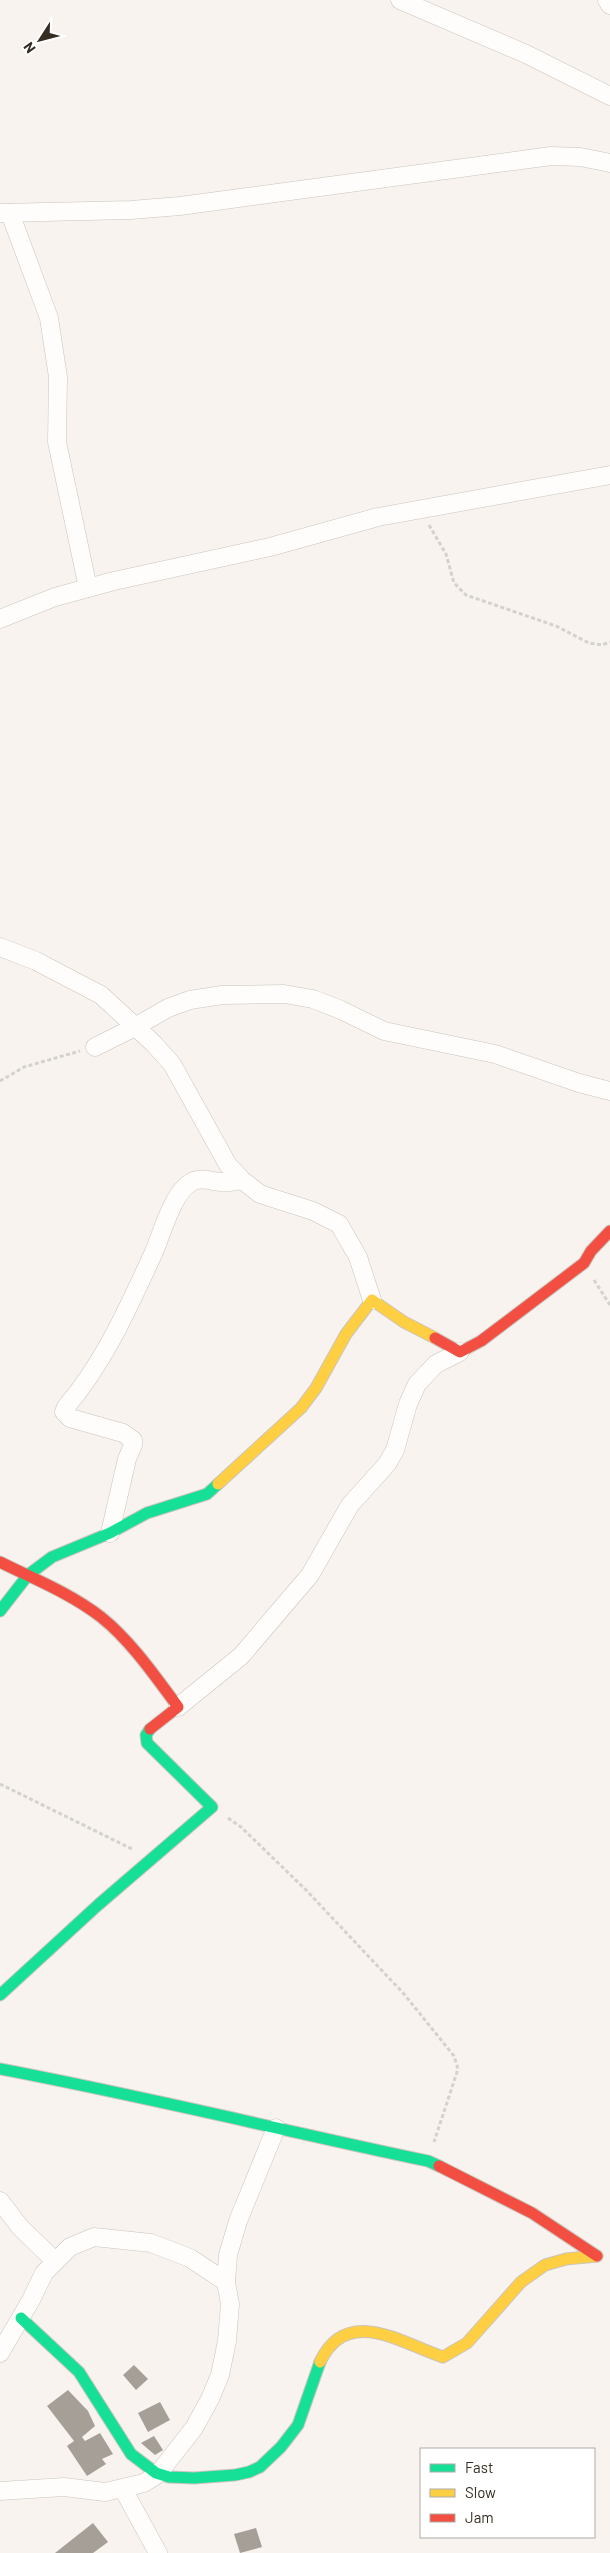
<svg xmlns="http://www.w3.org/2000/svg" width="610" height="2553" viewBox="0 0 610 2553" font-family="Barlow,sans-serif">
<rect width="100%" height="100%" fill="#f8f3ee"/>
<g fill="#a59f98">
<path d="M 134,2365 L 148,2379 L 136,2390 L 123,2375 Z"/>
<path d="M 68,2390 L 88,2411 L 95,2426 L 82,2437 L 85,2441 L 100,2433 L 113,2454 L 102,2459 L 106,2464 L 87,2476 L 67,2446 L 74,2441 L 47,2406 Z"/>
<path d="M 160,2402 L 170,2420 L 148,2432 L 138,2413 Z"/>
<path d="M 154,2436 L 163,2450 L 155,2455 L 141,2443 Z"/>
<path d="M 93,2523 L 108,2542 L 93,2553 L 55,2553 Z"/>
<path d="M 256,2528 L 262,2547 L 240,2553 L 234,2534 Z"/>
</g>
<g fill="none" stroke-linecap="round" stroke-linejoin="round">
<defs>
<g id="street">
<path d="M 400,0 L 526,54 L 610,96"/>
<path d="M 607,0 L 610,5"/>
<path d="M 0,213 L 131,210 L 180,206 L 551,156 L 580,157 L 610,163"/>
<path d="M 10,213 L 49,318 L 58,377 L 57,442 L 88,588"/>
<path d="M 0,619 L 55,597 L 114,581 L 270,547 L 378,517 L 610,475"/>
<path d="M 0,947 L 36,961 L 101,995 L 153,1043 L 172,1064 L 228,1165 L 242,1180 L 260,1194 L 313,1211 L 339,1224 L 358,1257 L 372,1300"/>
<path d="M 95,1047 L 135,1027 L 168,1008 L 190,1000 L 222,995 L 284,994 L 313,999 L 341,1010 L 384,1031 L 495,1054 L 579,1083 L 610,1091"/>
<path d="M 110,1533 L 127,1459 L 133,1445 L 133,1440 L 123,1433 L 70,1418 L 64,1412 L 66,1407 C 104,1363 129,1306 153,1254 C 162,1234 172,1194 190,1183 C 201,1176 212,1182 223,1182 C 229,1183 236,1181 242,1180"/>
<path d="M 178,1707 L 241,1656 L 310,1575 L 350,1505 L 387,1464 L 395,1450 L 408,1404 L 417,1384 L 436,1364 L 460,1352"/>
<path d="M 0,2201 L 20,2227 L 54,2260"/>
<path d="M 0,2353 L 31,2300 L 44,2273 L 70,2247 L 94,2237 L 151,2243 L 190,2258 L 226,2282"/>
<path d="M 123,2489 L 158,2553"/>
<path d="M 0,2491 L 64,2487 L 105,2492 L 144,2483 L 158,2474 L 194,2428 L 210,2399 L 220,2375 L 227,2341 L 230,2304 L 226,2282 L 228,2255 L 238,2221 L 276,2128"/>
</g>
<g id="fast">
<path d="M 0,1611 L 28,1575 L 52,1557 L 110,1533 L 147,1513 L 207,1494 L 218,1484"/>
<path d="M 0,1995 L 98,1905 L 212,1807 L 147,1743 L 146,1735 L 150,1729"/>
<path d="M 0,2069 C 143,2096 285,2131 428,2161 L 439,2166"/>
<path d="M 21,2318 L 79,2372 L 131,2454 L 156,2473 L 169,2477 L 194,2478 L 235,2475 L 249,2472 L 260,2467 L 281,2447 L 298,2425 L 320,2362"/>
</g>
<g id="slow">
<path d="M 218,1484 L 301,1408 L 316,1388 L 346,1334 L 372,1300 L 404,1322 L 435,1338"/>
<path d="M 320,2362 C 347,2305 401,2343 443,2357 L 467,2343 L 521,2282 L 545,2265 L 566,2259 L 597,2256"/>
</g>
<g id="jam">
<path d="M 435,1338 L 460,1352 L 481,1341 L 584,1263 L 591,1251 L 610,1231"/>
<path d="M 0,1562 C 34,1579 70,1593 101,1617 C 131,1641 155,1676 178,1707 L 150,1729"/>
<path d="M 439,2166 L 532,2213 L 597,2256"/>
</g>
</defs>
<use href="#street" stroke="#cac4bc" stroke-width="19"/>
<use href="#fast" stroke="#cac4bc" stroke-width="13"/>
<use href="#slow" stroke="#cac4bc" stroke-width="13"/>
<use href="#jam" stroke="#cac4bc" stroke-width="13"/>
<g stroke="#d3d2cf" stroke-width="3" stroke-dasharray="4 2.5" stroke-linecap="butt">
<path d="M 429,525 L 446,554 L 454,583 L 466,595 L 556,626 L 589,643 L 602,645 L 610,642"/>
<path d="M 0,1081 L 24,1067 L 80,1051"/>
<path d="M 594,1280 L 610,1305"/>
<path d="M 0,1784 L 132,1849"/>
<path d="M 228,1818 L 241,1827 L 306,1890 L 404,1994 L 454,2056 L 458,2069 L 434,2142"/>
</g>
<use href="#street" stroke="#fefdfc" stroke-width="18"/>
<use href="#fast" stroke="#16e098" stroke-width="11"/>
<use href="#slow" stroke="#ffcf43" stroke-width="11"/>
<use href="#jam" stroke="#f24e42" stroke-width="11"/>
</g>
<rect x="420" y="2448" width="175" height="90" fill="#ffffff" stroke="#aeaba7"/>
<rect x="430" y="2464" width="25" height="8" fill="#16e098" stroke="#aeaba7"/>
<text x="465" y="2473" font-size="15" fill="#352d22">Fast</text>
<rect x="430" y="2489" width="25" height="8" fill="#ffcf43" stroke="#aeaba7"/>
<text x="465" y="2498" font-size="15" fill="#352d22">Slow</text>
<rect x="430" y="2514" width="25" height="8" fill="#f24e42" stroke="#aeaba7"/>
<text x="465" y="2523" font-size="15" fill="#352d22">Jam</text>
<g transform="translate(40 40) rotate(234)" stroke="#ffffff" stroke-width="4" paint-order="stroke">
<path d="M0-4L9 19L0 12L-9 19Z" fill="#352d22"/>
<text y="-8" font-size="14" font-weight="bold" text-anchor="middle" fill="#352d22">N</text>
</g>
</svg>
